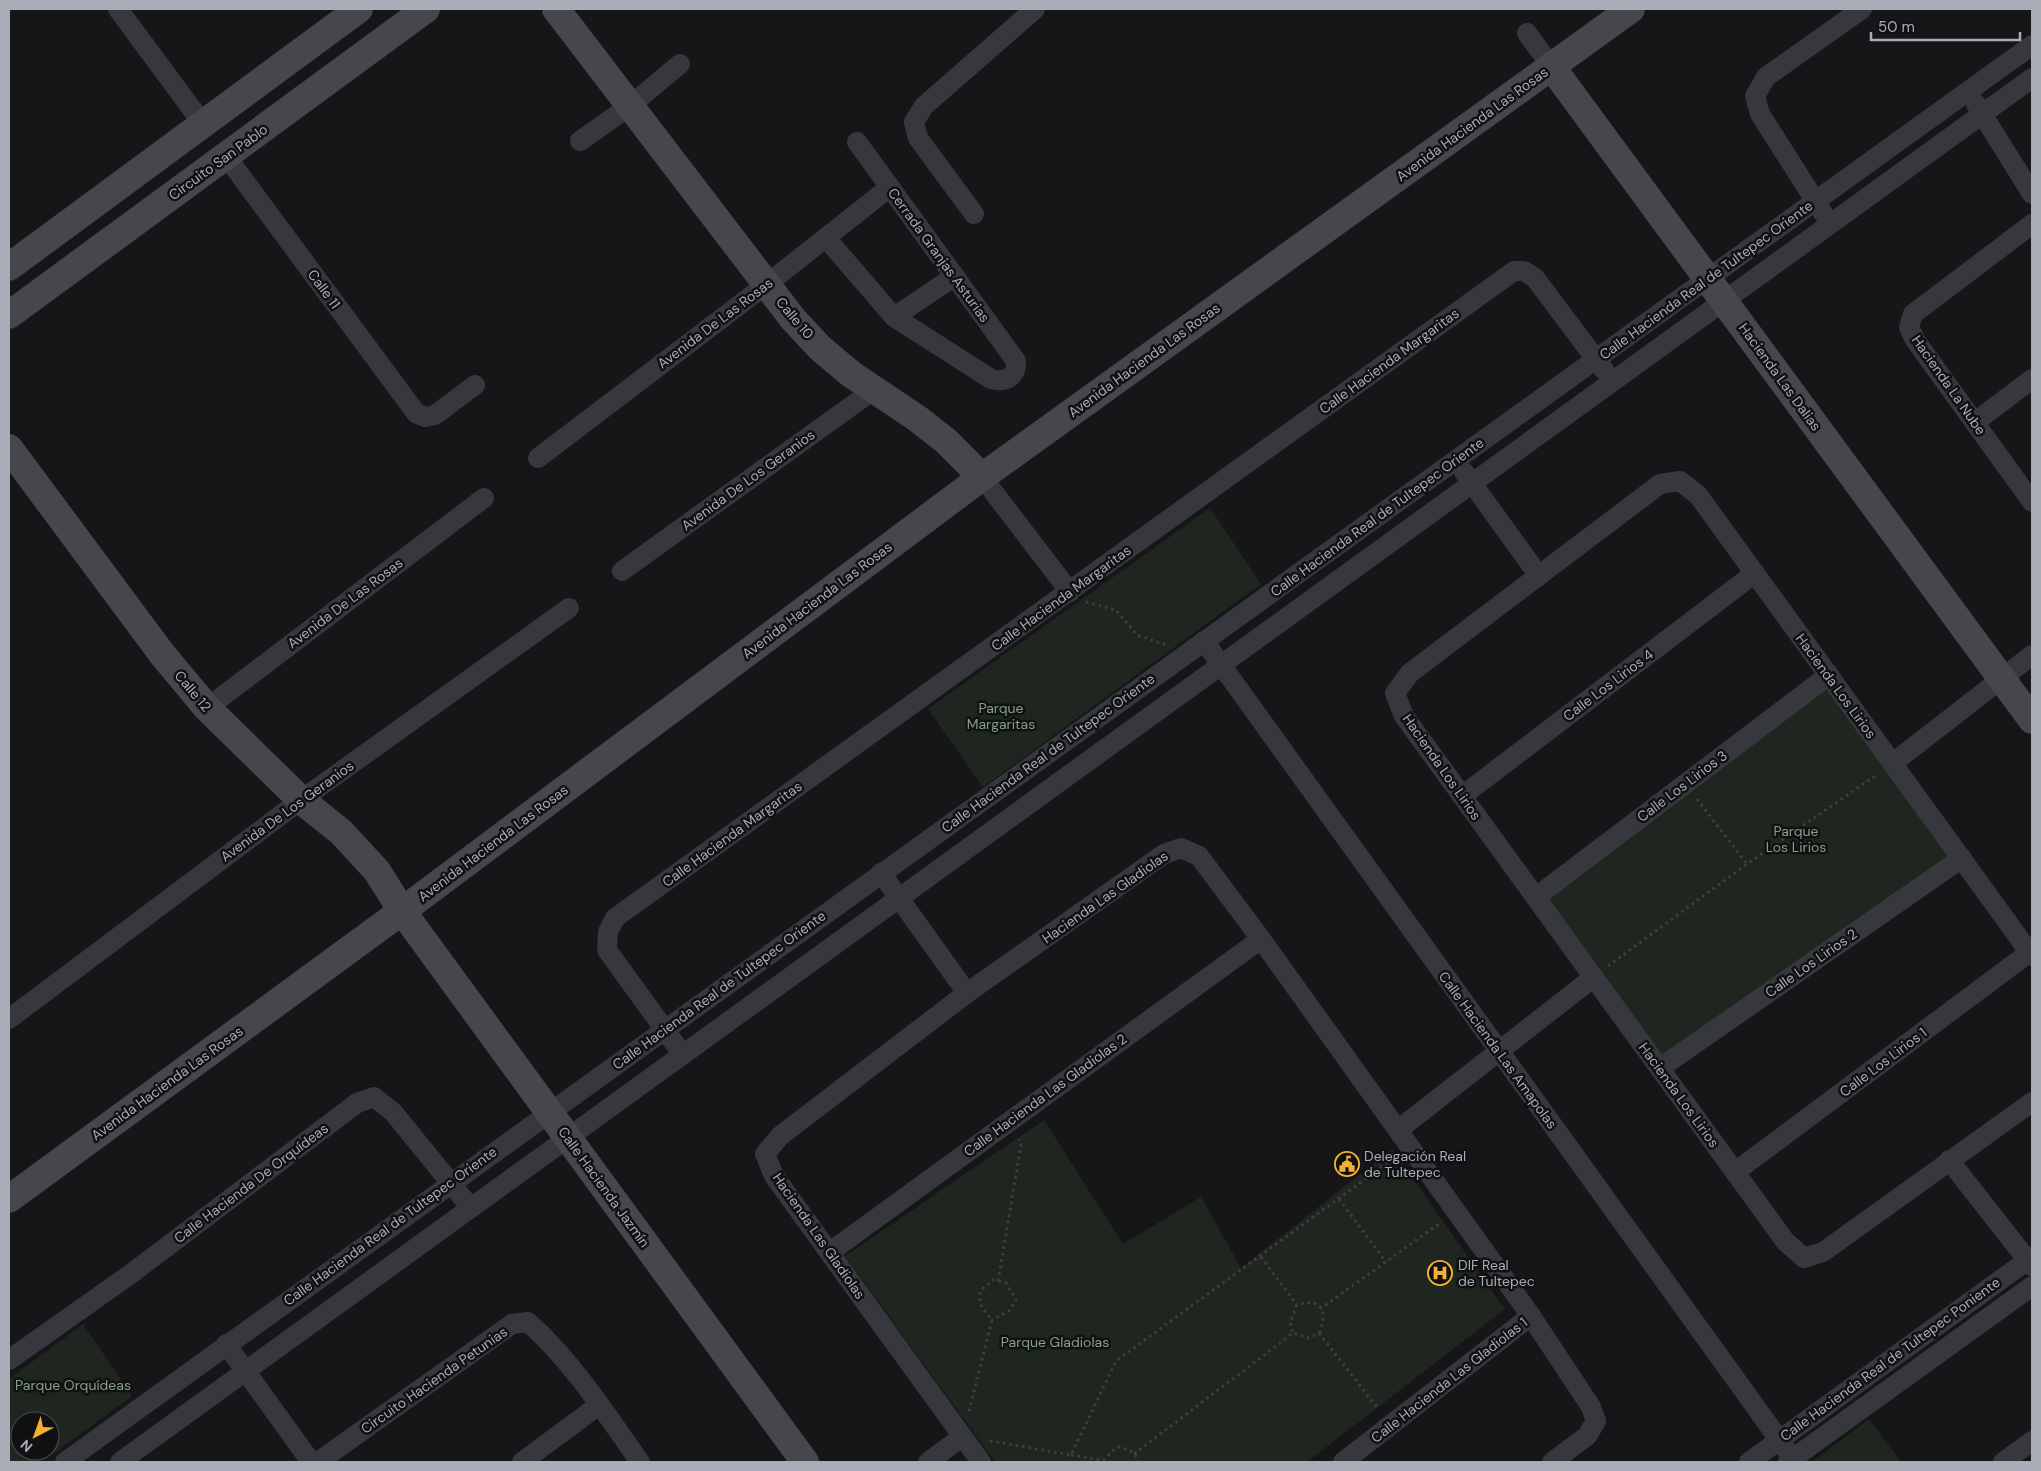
<svg xmlns="http://www.w3.org/2000/svg" width="2041" height="1471" viewBox="0 0 2041 1471" font-family="'DM Sans',sans-serif">
<rect width="100%" height="100%" fill="#161618"/>
<g fill="#1e261f" fill-rule="evenodd">
<path d="M 1210,508 L 1261,584 L 983,787 L 928,709 Z"/>
<path d="M 1828,686 L 1951,858 L 1662,1061 L 1541,897 Z"/>
<path d="M 1044,1120 L 1123,1244 L 1201,1197 L 1241,1268 L 1392,1149 L 1505,1309 L 1307,1462 L 995,1462 L 845,1256 Z"/>
<path d="M 83,1324 L 132,1396 L 42,1462 L 9,1462 L 9,1379 ZM 20,1421 L 50,1421 L 50,1451 L 20,1451 Z"/>
<path d="M 1869,1419 L 1901,1462 L 1812,1462 Z"/>
</g>
<g fill="none" stroke-linecap="round" stroke-linejoin="round">
<g stroke="#3d3f44" stroke-width="3" stroke-dasharray="2.5 4" stroke-linecap="butt">
<path d="M 1086,602 L 1116,610 L 1137,635 L 1166,645"/>
<path d="M 1697,799 L 1747,864"/>
<path d="M 1608,966 L 1747,864 L 1878,774"/>
<path d="M 1339,1199 L 1386,1262"/>
<path d="M 1261,1257 L 1297,1305"/>
<path d="M 998,1281 L 1021,1145 L 1019,1139"/>
<path d="M 1320,1309 L 1440,1223"/>
<path d="M 1319,1333 L 1379,1410"/>
<path d="M 969,1411 L 992,1320 L 982,1308 L 979,1297 L 981,1290 L 993,1280 L 1006,1283 L 1016,1300 L 1009,1311 L 992,1320"/>
<path d="M 990,1441 L 1071,1455 L 1116,1361 L 1394,1158"/>
<path d="M 1134,1454 L 1293,1333 L 1309,1338 L 1319,1333 C 1328,1312 1323,1297 1297,1305 L 1290,1323 L 1293,1333"/>
<path d="M 1071,1455 L 1103,1460"/>
<path d="M 1103,1460 L 1117,1447 C 1127,1449 1136,1451 1138,1462"/>
</g>
<g stroke="#37383d" stroke-width="20">
<path d="M 118,9 L 203,124"/>
<path d="M 1527,33 L 1551,66"/>
<path d="M 1976,104 L 2032,194"/>
<path d="M 580,141 L 631,105 L 680,64"/>
<path d="M 226,156 L 416,413 L 425,417 L 435,415 L 475,385"/>
<path d="M 1823,213 L 1760,114 L 1755,96 L 1766,77 L 1862,9"/>
<path d="M 974,214 L 918,138 L 914,122 L 924,106 L 1035,9"/>
<path d="M 2032,224 L 1913,314 L 1909,327 L 1915,340 L 2032,502"/>
<path d="M 826,238 L 894,317 L 991,379 C 1005,383 1017,377 1016,361 L 857,142"/>
<path d="M 894,317 L 955,276"/>
<path d="M 1975,422 L 2032,379"/>
<path d="M 538,458 L 767,284 L 890,187"/>
<path d="M 1464,472 L 1539,576"/>
<path d="M 982,477 L 1070,592"/>
<path d="M 622,571 L 875,389"/>
<path d="M 1204,641 L 1793,1459"/>
<path d="M 207,708 L 484,498"/>
<path d="M 1893,763 L 2032,655"/>
<path d="M 1462,796 L 1755,573"/>
<path d="M 881,873 L 967,993"/>
<path d="M 1536,897 L 1829,675"/>
<path d="M 2032,956 L 1698,495 L 1680,481 L 1660,484 L 1410,673 L 1395,693 L 1404,716 L 1785,1241 L 1804,1258 L 1823,1252 L 2032,1102"/>
<path d="M 9,1019 L 301,800 L 569,608"/>
<path d="M 683,1055 L 607,950 L 608,932 L 615,918 L 1514,271 L 1524,271 L 1535,278 L 1604,370"/>
<path d="M 1660,1068 L 1962,858"/>
<path d="M 1398,1130 L 1594,977"/>
<path d="M 1949,1160 L 2032,1266"/>
<path d="M 1735,1172 L 2030,952"/>
<path d="M 830,1252 L 1261,939"/>
<path d="M 226,1344 L 311,1462"/>
<path d="M 9,1360 L 132,1273 L 357,1103 L 374,1097 L 393,1112 L 471,1208"/>
<path d="M 65,1462 L 2032,45"/>
<path d="M 120,1462 L 2032,78"/>
<path d="M 318,1462 L 512,1324 L 528,1322 C 572,1361 606,1414 640,1462"/>
<path d="M 522,1462 L 599,1405"/>
<path d="M 928,1462 L 962,1437"/>
<path d="M 981,1462 L 774,1176 L 765,1154 L 780,1136 L 967,993 L 1164,854 L 1181,848 L 1199,856 L 1261,939 L 1531,1316 L 1591,1407 L 1596,1421 L 1587,1436 L 1552,1462"/>
<path d="M 1343,1462 L 1531,1316"/>
<path d="M 1749,1462 L 2032,1257"/>
<path d="M 1788,1462 L 2032,1286"/>
<path d="M 2003,1462 L 2032,1441"/>
</g>
<g stroke="#45474d" stroke-width="28">
<path d="M 556,9 L 793,319 L 820,348 L 851,374 L 918,419 L 946,441 L 982,477"/>
<path d="M 1551,66 L 2032,720"/>
<path d="M 9,267 L 359,9"/>
<path d="M 9,315 L 426,9"/>
<path d="M 9,448 L 162,654 L 207,708 L 301,800 L 341,832 L 377,871 L 402,911 L 805,1462"/>
<path d="M 9,1199 L 402,911 L 982,477 L 1631,9"/>
</g>
</g>
<defs>
<symbol id="civic-ring" viewBox="-11 -11 22 22"><circle r="9.5" fill="#111113" stroke="#f2b134" stroke-width="1.5"/><path d="M-.6-6.5H3V-4.5H.6V-3L4-1V1h2V6H-6V1h2V-1L-.6-3ZM-1.2 2.5V6h2.4V2.5Z" fill="#f2b134"/></symbol>
<symbol id="hospital-ring" viewBox="-11 -11 22 22"><circle r="9.5" fill="#111113" stroke="#f2b134" stroke-width="1.5"/><path d="M-5-5h3v3.5h4V-5h3V5h-3V1.5h-4V5h-3Z" fill="#f2b134"/></symbol>
</defs>
<g fill-rule="evenodd">
<use href="#civic-ring" x="1333" y="1150" width="28" height="28"/>
<use href="#hospital-ring" x="1426" y="1259" width="28" height="28"/>
</g>
<g text-anchor="middle" dominant-baseline="central" stroke-width="5" stroke-linejoin="round" paint-order="stroke">
<g font-size="14" fill="#a8adb8" stroke="#111113">
<text transform="translate(1472 124) rotate(-36)">Avenida Hacienda Las Rosas</text>
<text transform="translate(218 162) rotate(-36)">Circuito San Pablo</text>
<text transform="translate(939 255) rotate(54)">Cerrada Granjas Asturias</text>
<text transform="translate(1706 280) rotate(-36)">Calle Hacienda Real de Tultepec Oriente</text>
<text transform="translate(324 289) rotate(54)">Calle 11</text>
<text transform="translate(795 318) rotate(50)">Calle 10</text>
<text transform="translate(715 323) rotate(-37)">Avenida De Las Rosas</text>
<text transform="translate(1144 360) rotate(-36)">Avenida Hacienda Las Rosas</text>
<text transform="translate(1389 361) rotate(-36)">Calle Hacienda Margaritas</text>
<text transform="translate(1780 377) rotate(54)">Hacienda Las Dalias</text>
<text transform="translate(1949 385) rotate(55)">Hacienda La Nube</text>
<text transform="translate(748 480) rotate(-36)">Avenida De Los Geranios</text>
<text transform="translate(1377 517) rotate(-36)">Calle Hacienda Real de Tultepec Oriente</text>
<text transform="translate(1061 598) rotate(-36)">Calle Hacienda Margaritas</text>
<text transform="translate(817 600) rotate(-37)">Avenida Hacienda Las Rosas</text>
<text transform="translate(345 603) rotate(-37)">Avenida De Las Rosas</text>
<text transform="translate(1608 685) rotate(-37)">Calle Los Lirios 4</text>
<text transform="translate(1836 686) rotate(54)">Hacienda Los Lirios</text>
<text transform="translate(193 691) rotate(50)">Calle 12</text>
<text transform="translate(1048 753) rotate(-36)">Calle Hacienda Real de Tultepec Oriente</text>
<text transform="translate(1442 767) rotate(55)">Hacienda Los Lirios</text>
<text transform="translate(1682 786) rotate(-37)">Calle Los Lirios 3</text>
<text transform="translate(287 811) rotate(-36)">Avenida De Los Geranios</text>
<text transform="translate(732 834) rotate(-36)">Calle Hacienda Margaritas</text>
<text transform="translate(493 843) rotate(-37)">Avenida Hacienda Las Rosas</text>
<text transform="translate(1105 897) rotate(-35)">Hacienda Las Gladiolas</text>
<text transform="translate(1811 963) rotate(-35)">Calle Los Lirios 2</text>
<text transform="translate(719 990) rotate(-36)">Calle Hacienda Real de Tultepec Oriente</text>
<text transform="translate(1498 1050) rotate(54)">Calle Hacienda Las Amapolas</text>
<text transform="translate(1883 1062) rotate(-37)">Calle Los Lirios 1</text>
<text transform="translate(167 1083) rotate(-36)">Avenida Hacienda Las Rosas</text>
<text transform="translate(1045 1095) rotate(-36)">Calle Hacienda Las Gladiolas 2</text>
<text transform="translate(1679 1095) rotate(54)">Hacienda Los Lirios</text>
<text transform="translate(251 1183) rotate(-37)">Calle Hacienda De Orquídeas</text>
<text transform="translate(604 1187) rotate(54)">Calle Hacienda Jazmín</text>
<text transform="translate(390 1226) rotate(-36)">Calle Hacienda Real de Tultepec Oriente</text>
<text transform="translate(819 1236) rotate(55)">Hacienda Las Gladiolas</text>
<text transform="translate(1890 1359) rotate(-36)">Calle Hacienda Real de Tultepec Poniente</text>
<text transform="translate(434 1380) rotate(-35)">Circuito Hacienda Petunias</text>
<text transform="translate(1449 1380) rotate(-38)">Calle Hacienda Las Gladiolas 1</text>
</g>
<g font-size="14" fill="#7fa381" stroke="#111113">
<text x="1001" y="708">Parque<tspan x="1001" dy="16">Margaritas</tspan></text>
<text x="1796" y="831">Parque<tspan x="1796" dy="16">Los Lirios</tspan></text>
<text x="1055" y="1342">Parque Gladiolas</text>
<text x="73" y="1385">Parque Orquídeas</text>
</g>
<g font-size="14" fill="#a8adb8" stroke="#111113" text-anchor="start">
<text x="1364" y="1156">Delegación Real<tspan x="1364" dy="16">de Tultepec</tspan></text>
<text x="1458" y="1265">DIF Real<tspan x="1458" dy="16">de Tultepec</tspan></text>
</g>
</g>
<rect width="2041" height="1471" fill="none" stroke="#a8adb8" stroke-width="20"/>
<g transform="translate(35 1436) rotate(221)"><circle r="24" fill="#111113" stroke="#4d4f55"/>
<path d="M0-4L9 19L0 12L-9 19Z" fill="#f2b134"/>
<text y="-8" font-size="14" font-weight="bold" text-anchor="middle" fill="#a8adb8">N</text>
</g>
<path d="M1871 32v8h149v-8" fill="none" stroke="#a8adb8" stroke-width="2.5"/>
<text x="1878" y="32" font-size="15" fill="#a8adb8" stroke="#111113" stroke-width="4" paint-order="stroke">50 m</text>
</svg>
